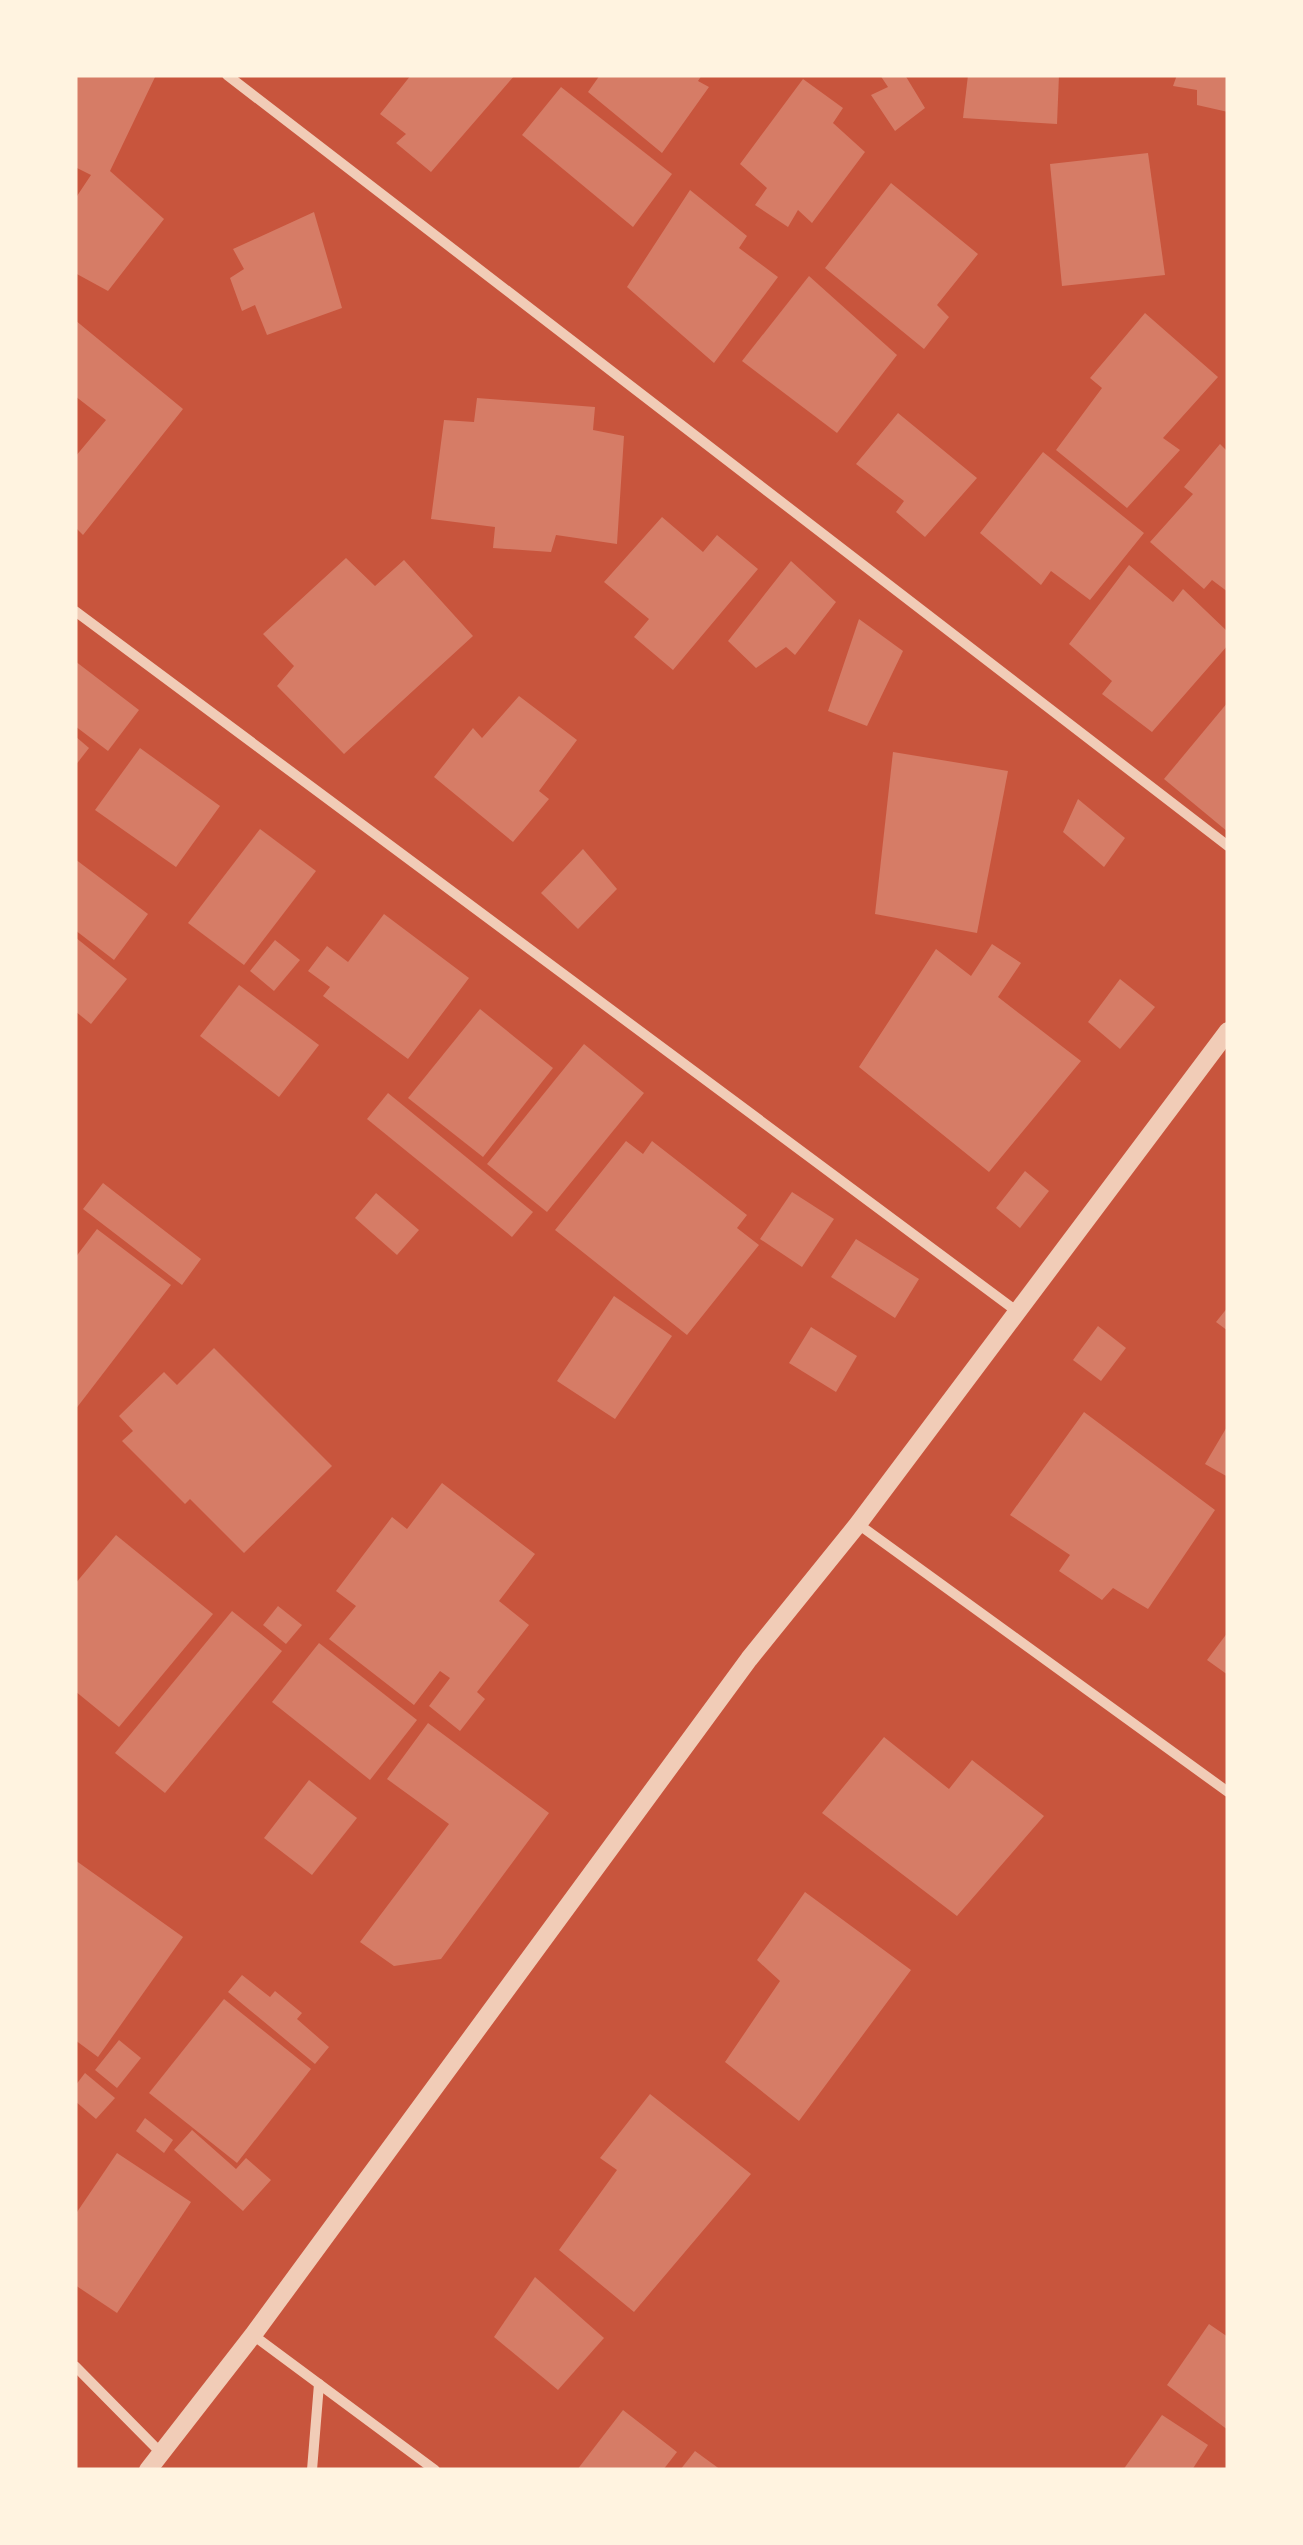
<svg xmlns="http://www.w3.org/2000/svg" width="1303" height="2545" viewBox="0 0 1303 2545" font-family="'IBM Plex Sans',sans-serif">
<rect width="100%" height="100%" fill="#c8553d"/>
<g fill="#d67c66">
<path d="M 77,75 L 156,75 L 110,171 L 164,219 L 108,291 L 75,273 L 75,199 L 91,175 L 75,167 Z"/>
<path d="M 411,75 L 515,75 L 431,172 L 396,143 L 406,134 L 380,114 Z"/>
<path d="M 600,75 L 702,75 L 698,81 L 709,87 L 662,153 L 588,92 Z"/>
<path d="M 880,75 L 905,75 L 925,108 L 895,131 L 871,95 L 888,87 Z"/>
<path d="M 968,75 L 1059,75 L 1057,124 L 963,118 Z"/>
<path d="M 1177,75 L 1228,75 L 1228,112 L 1197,105 L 1197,90 L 1173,86 Z"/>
<path d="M 803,79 L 843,108 L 833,123 L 865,152 L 812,223 L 798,210 L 788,227 L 755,205 L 767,188 L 740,164 Z"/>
<path d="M 561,87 L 672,174 L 633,227 L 522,135 Z"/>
<path d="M 1148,153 L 1165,275 L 1062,286 L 1050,164 Z"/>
<path d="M 891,183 L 978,254 L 937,305 L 949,317 L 924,349 L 825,268 Z"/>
<path d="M 690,190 L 747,236 L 739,248 L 778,277 L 714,363 L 627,287 Z"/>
<path d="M 314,212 L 342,308 L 267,335 L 255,305 L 242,311 L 230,278 L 244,269 L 233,249 Z"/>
<path d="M 809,276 L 897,355 L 837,433 L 742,361 Z"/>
<path d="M 1145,313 L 1218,377 L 1163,438 L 1180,450 L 1127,508 L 1056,450 L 1102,388 L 1090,378 Z"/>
<path d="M 75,320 L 183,409 L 83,535 L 75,527 L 75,457 L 106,420 L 75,396 Z"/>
<path d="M 477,398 L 595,407 L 593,430 L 624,436 L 617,544 L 556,535 L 551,552 L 493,548 L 495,527 L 431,519 L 444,420 L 474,422 Z"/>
<path d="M 898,413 L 977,478 L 925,537 L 896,512 L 904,501 L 856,464 Z"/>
<path d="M 1220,444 L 1228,452 L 1228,592 L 1212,580 L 1204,589 L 1150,542 L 1193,494 L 1184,487 Z"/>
<path d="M 1043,452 L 1144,533 L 1090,600 L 1051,571 L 1041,585 L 980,533 Z"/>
<path d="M 662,517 L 703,552 L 717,535 L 758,569 L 673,670 L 634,637 L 649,619 L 604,582 Z"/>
<path d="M 346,558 L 375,586 L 404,560 L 473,636 L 344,754 L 277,686 L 294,666 L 263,634 Z"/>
<path d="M 791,561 L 836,602 L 795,655 L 786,647 L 756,668 L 728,641 Z"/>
<path d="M 1129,565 L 1173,602 L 1183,589 L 1228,632 L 1228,645 L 1152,732 L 1102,694 L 1112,681 L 1069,644 Z"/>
<path d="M 859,619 L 903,651 L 867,726 L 828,711 Z"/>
<path d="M 75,661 L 139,710 L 108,751 L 75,726 Z"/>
<path d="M 519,696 L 577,740 L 539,791 L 549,799 L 513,842 L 434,777 L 473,728 L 482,738 Z"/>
<path d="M 1228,702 L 1228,832 L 1164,779 Z"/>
<path d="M 75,736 L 89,748 L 75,766 Z"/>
<path d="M 140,748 L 220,806 L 176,867 L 95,810 Z"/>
<path d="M 893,752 L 1008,771 L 977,933 L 875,914 Z"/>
<path d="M 1078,799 L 1125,838 L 1104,867 L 1063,832 Z"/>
<path d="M 260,829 L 316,871 L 244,965 L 188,923 Z"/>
<path d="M 583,849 L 617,889 L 578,929 L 541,893 Z"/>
<path d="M 75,859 L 148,914 L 114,960 L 75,930 Z"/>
<path d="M 384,914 L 469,978 L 408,1059 L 323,996 L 330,987 L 308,971 L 327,946 L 348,962 Z"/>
<path d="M 75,937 L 127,979 L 91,1024 L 75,1011 Z"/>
<path d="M 275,940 L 300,960 L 274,991 L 250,971 Z"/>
<path d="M 992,944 L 1021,963 L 998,997 L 1081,1061 L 989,1172 L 859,1067 L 936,949 L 971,976 Z"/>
<path d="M 1120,979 L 1155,1007 L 1120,1049 L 1088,1022 Z"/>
<path d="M 239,985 L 319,1045 L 279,1097 L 200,1036 Z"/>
<path d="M 480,1009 L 553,1068 L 483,1157 L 408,1098 Z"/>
<path d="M 584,1044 L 644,1093 L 547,1212 L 487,1164 Z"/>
<path d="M 388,1093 L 533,1212 L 512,1237 L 367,1119 Z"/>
<path d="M 626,1141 L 643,1154 L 652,1141 L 747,1215 L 737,1228 L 759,1245 L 687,1335 L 555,1230 Z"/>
<path d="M 1025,1171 L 1049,1191 L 1020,1228 L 996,1208 Z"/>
<path d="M 103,1183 L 201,1259 L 182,1285 L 83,1209 Z"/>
<path d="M 792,1192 L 834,1219 L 802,1267 L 760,1239 Z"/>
<path d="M 376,1193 L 419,1230 L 397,1255 L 355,1218 Z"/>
<path d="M 97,1229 L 171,1285 L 75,1410 L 75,1258 Z"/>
<path d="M 856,1239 L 919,1279 L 895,1318 L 831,1277 Z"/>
<path d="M 614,1296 L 672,1336 L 615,1419 L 557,1381 Z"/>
<path d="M 1228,1307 L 1228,1331 L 1216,1322 Z"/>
<path d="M 1098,1326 L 1126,1348 L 1101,1381 L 1073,1360 Z"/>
<path d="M 811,1327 L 857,1356 L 836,1392 L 789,1363 Z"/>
<path d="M 214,1348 L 332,1466 L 244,1553 L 190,1499 L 185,1504 L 122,1441 L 133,1431 L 119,1416 L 164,1372 L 177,1385 Z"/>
<path d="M 1084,1412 L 1215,1510 L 1148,1609 L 1113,1588 L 1102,1600 L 1059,1571 L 1070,1555 L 1010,1515 Z"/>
<path d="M 1228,1425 L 1228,1477 L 1205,1464 Z"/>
<path d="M 442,1483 L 535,1554 L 499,1601 L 529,1625 L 477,1692 L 485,1699 L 460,1731 L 429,1706 L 450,1678 L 440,1671 L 414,1705 L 329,1639 L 356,1606 L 336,1591 L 392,1517 L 407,1529 Z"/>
<path d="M 116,1535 L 213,1614 L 119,1727 L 75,1691 L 75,1584 Z"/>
<path d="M 278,1606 L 302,1625 L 286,1644 L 263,1625 Z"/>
<path d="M 232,1611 L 282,1651 L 165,1793 L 115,1753 Z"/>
<path d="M 1228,1632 L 1228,1675 L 1207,1660 Z"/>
<path d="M 319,1643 L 417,1720 L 370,1780 L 272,1702 Z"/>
<path d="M 428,1723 L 549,1813 L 441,1959 L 394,1966 L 360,1942 L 449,1824 L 387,1779 Z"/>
<path d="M 884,1737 L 949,1789 L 972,1760 L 1044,1816 L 957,1916 L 822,1813 Z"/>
<path d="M 309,1780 L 357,1818 L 312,1875 L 264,1838 Z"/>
<path d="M 75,1860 L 183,1937 L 98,2057 L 75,2040 Z"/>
<path d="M 805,1892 L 911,1970 L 799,2121 L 725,2062 L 780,1981 L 757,1960 Z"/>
<path d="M 242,1975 L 270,1997 L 275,1991 L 302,2013 L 297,2019 L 329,2047 L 315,2064 L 228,1992 Z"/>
<path d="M 224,1999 L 311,2069 L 237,2163 L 149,2093 Z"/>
<path d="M 119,2040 L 141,2058 L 117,2088 L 95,2070 Z"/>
<path d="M 85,2073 L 115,2098 L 96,2119 L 75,2101 L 75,2086 Z"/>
<path d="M 650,2094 L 751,2174 L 634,2312 L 559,2250 L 617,2170 L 600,2158 Z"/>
<path d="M 145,2118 L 173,2140 L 164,2153 L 136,2131 Z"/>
<path d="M 192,2130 L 236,2169 L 246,2158 L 271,2180 L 243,2211 L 174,2150 Z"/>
<path d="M 117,2153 L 191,2202 L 117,2313 L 75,2285 L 75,2215 Z"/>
<path d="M 535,2277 L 604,2338 L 558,2390 L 494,2337 Z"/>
<path d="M 1209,2324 L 1228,2337 L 1228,2430 L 1167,2385 Z"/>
<path d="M 623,2410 L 677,2452 L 663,2470 L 577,2470 Z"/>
<path d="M 1162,2415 L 1208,2445 L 1192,2470 L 1123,2470 Z"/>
<path d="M 695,2451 L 721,2470 L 680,2470 Z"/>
</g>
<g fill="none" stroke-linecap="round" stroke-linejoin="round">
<g stroke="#f1ccb7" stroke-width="10">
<path d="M 227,75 L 1228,846"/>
<path d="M 75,611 L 1015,1310"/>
<path d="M 858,1524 L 1228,1792"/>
<path d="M 253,2335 L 435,2470"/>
<path d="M 75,2366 L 161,2453"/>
<path d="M 312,2470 L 319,2384"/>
</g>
<path stroke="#f1ccb7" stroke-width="18" d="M 148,2470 L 253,2335 L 749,1659 L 858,1524 L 1228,1031"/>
</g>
<rect width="1303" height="2545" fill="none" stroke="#fff3e0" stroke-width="155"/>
</svg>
